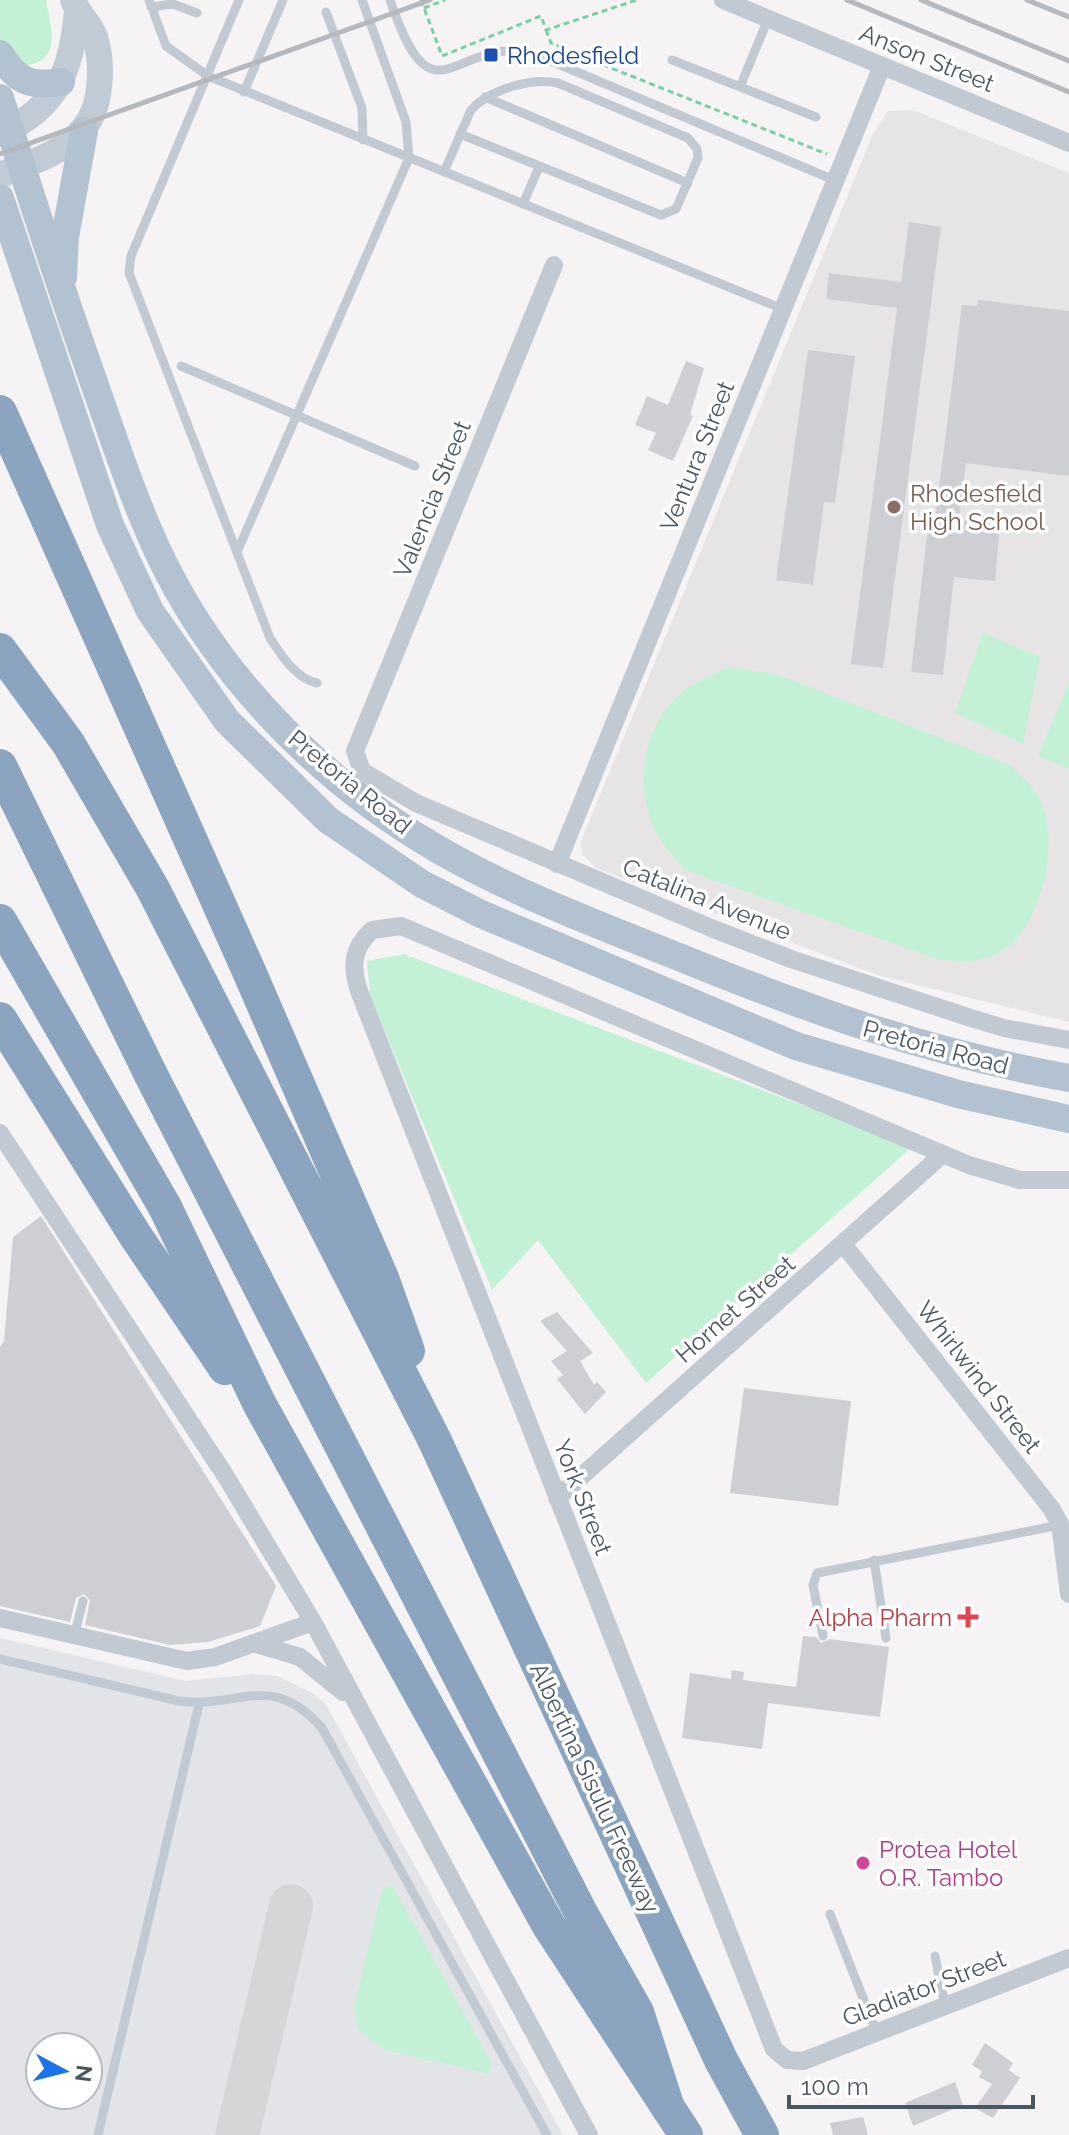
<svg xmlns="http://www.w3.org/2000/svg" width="1069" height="2135" font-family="Raleway,sans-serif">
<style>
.education{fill:#e6e4e5}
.airport{fill:#e2e4e7;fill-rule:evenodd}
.green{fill:#c3f1d5}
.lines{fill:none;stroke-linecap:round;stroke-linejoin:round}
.taxiway{stroke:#d5d6d8;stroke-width:44}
.building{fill:#cdcfd5}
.path{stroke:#7ad0a6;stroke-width:3;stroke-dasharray:6 4;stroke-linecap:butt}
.service{stroke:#c1cad2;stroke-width:9}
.minor{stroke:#c1cad2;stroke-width:18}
.secondary{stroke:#c1cbd6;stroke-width:26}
.primary{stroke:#b3c2d1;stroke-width:28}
.motorway{stroke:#8ba5c1;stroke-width:34}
.rail{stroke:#b5b8bd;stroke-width:5}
.transit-dot{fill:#1a4fb4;stroke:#fff;stroke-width:3}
.education-dot{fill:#8d6e63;stroke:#fff;stroke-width:3}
.health-dot{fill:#e0444e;stroke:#fff;stroke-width:3}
.hotel-dot{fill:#d1479c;stroke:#fff;stroke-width:3}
.labels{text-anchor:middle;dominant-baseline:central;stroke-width:7;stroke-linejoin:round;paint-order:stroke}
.transit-label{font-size:24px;fill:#164399;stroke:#fff;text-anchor:start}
.street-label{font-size:24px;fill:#4a5661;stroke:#fff}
.education-label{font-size:24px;fill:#785e54;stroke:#fff;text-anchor:start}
.health-label{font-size:24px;fill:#be3a42;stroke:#fff;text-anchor:end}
.hotel-label{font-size:24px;fill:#b23c85;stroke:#fff;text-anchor:start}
</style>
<rect width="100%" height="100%" fill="#f5f3f3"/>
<!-- education -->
<path class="education" d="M913 110 1069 173V1022L880 976 596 868 582 854 581 841 873 134 888 111Z"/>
<!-- airport -->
<path class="airport" d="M0 1638 186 1681 252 1674 277 1676 314 1694 325 1703 563 2135H0ZM40 2047H88V2095H40Z"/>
<!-- green -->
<path class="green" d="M0 0H46C52 33 63 65 17 66L0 42Z
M983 633 1040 657 1023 744 955 713Z
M730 667 776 674 1010 765C1018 774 1029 782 1036 792 1063 833 1044 924 1003 950 982 964 959 962 937 959L685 870C677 860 665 848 658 836 634 793 640 733 676 698 690 683 711 675 730 667Z
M1069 682V769L1038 756Z
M404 954 912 1147 646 1383 538 1240 492 1290 370 995 367 961Z
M392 1885 492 2064 488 2074 384 2049 358 2030 354 2008 382 1890Z"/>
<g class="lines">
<!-- taxiway -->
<path class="taxiway" d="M237 2135 291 1906"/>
</g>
<!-- building -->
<path class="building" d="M909 222 941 227 883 668 851 664 897 308 826 299 829 273 901 282Z
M978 300 1069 311V476L966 463 959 520 1000 524 995 581 954 577 943 675 911 672 928 528H934L962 305 977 306Z
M808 350 855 356 835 503 824 502 813 585 776 580Z
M686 361 704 368 690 415 693 416 673 461 648 450 656 433 635 425 647 396 668 405Z
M41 1216 276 1586 260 1626 208 1642 170 1645 85 1625 90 1600 84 1594 76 1598 70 1622 0 1606V1347L4 1341 13 1237Z
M557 1312 593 1353 580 1361 594 1385 597 1382 606 1392 585 1414 557 1379 563 1375 551 1361 567 1351 540 1321Z
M744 1388 851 1401 838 1506 730 1493Z
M803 1636 816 1637 821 1643 830 1639 889 1647 880 1717 768 1703 762 1749 682 1738 690 1673 731 1679 732 1670 744 1672 743 1680 796 1687Z
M985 2043 1013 2063 1009 2070 1020 2078 993 2118 975 2108 992 2084 979 2077 982 2071 972 2065Z
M955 2082 963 2105 913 2126 905 2103Z
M863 2117 868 2135H833L830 2123Z"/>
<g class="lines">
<!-- path -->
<path class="path" d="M421 0 442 56 541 16 546 30 637 0
M424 8 445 0
M546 30 551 43 571 52 827 154"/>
<!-- service -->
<path class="service" d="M149 0 166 46 208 76 783 309
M239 0 131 256 129 273 270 638C281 655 296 679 317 683
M390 0C433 126 450 42 527 51L834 180
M151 7 173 4 197 13
M326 12 362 108 363 140
M672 60 816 117
M740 87 768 19
M244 92 283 0
M485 97 688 183
M444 172 471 110C489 90 531 77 558 83L688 138 697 149 698 158 676 209 661 215 460 134
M523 204 539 167
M181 366 415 466
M237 552 409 158 406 122 362 0
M874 1560 886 1638
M74 1636 83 1601
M823 1636 813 1585 817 1573 1060 1525
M0 1659 179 1701C239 1709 271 1670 322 1728L547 2135
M830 1914 876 2031
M935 1956 945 2005
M98 2135 199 1704"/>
<!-- minor -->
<path class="minor" d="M723 0 1069 143
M554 265 355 751 362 771 416 803 711 928 791 959 971 1018 1004 1028 1069 1040
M557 864 882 66
M0 1133 225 1475 313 1622 589 2135
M1069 1180H1020L969 1165 401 926 372 930C352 948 351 967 359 991L774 2049 787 2060 803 2061 1069 1958
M844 1245 1051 1508 1060 1524 1069 1594
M557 1498 943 1154
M0 1618 187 1661 215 1657 313 1622
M256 1644 300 1657 343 1692"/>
<!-- secondary -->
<path class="secondary" d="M0 134C58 107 72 70 77 10
M0 175C46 157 95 143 99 87 101 70 100 53 95 37 90 23 78 14 73 0"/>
<!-- primary -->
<path class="primary" d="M0 54C16 81 30 87 61 82
M0 98C31 198 64 298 99 397 119 454 138 512 165 566 224 684 327 786 441 851 516 894 599 925 679 957 811 1011 927 1052 1069 1078
M0 198 110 525 150 611 227 721 328 820 422 884 481 914 796 1046 958 1094 1069 1119
M63 277 65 237 84 131"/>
<!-- motorway -->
<path class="motorway" d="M0 412 248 969 382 1278 408 1351
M0 650 68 743 153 889 434 1439 721 2060 762 2135
M0 766 152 1077 581 1913 637 2012 668 2108
M0 921 165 1207 259 1403 549 1926 686 2135
M0 1019 135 1235 225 1368"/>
<!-- rail -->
<path class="rail" d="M847 0 1069 92
M921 0 1069 61
M1027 0 1069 17
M0 154 430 0"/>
</g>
<!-- markers -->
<rect class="transit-dot" x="483" y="47" width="16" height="16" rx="4"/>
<circle class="education-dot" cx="894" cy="507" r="8"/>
<path class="health-dot" d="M964 1605h8v8h8v8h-8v8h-8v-8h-8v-8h8z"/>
<circle class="hotel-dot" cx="863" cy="1863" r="8"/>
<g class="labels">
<!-- transit labels -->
<g class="transit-label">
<text x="507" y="55">Rhodesfield</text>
</g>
<!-- street labels -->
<g class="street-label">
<text transform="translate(927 58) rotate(22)">Anson Street</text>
<text transform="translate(697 456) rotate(-68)">Ventura Street</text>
<text transform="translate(432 499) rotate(-68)">Valencia Street</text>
<text transform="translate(350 782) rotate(39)">Pretoria Road</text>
<text transform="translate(707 899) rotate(22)">Catalina Avenue</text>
<text transform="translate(936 1047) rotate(15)">Pretoria Road</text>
<text transform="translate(735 1309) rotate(-41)">Hornet Street</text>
<text transform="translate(979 1377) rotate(52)">Whirlwind Street</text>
<text transform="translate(583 1497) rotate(69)">York Street</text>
<text transform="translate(595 1788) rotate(65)">Albertina Sisulu Freeway</text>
<text transform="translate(924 1988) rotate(-21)">Gladiator Street</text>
</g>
<!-- education labels -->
<g class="education-label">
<text x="910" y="493">Rhodesfield<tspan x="910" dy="28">High School</tspan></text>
</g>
<!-- health labels -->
<g class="health-label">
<text x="952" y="1617">Alpha Pharm</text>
</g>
<!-- hotel labels -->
<g class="hotel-label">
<text x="879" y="1849">Protea Hotel<tspan x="879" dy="28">O.R. Tambo</tspan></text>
</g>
</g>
<!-- north arrow -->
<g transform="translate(64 2071) rotate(97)"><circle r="38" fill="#ffffff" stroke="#b7bbc0" stroke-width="2"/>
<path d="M0-6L14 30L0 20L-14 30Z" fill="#1a73e8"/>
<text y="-12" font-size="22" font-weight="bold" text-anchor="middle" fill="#4a5661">N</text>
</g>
<!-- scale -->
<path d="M789 2095v12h244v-12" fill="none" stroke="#4a5661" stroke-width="4"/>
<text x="801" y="2095" font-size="24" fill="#4a5661" stroke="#ffffff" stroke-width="6" paint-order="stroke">100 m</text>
</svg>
